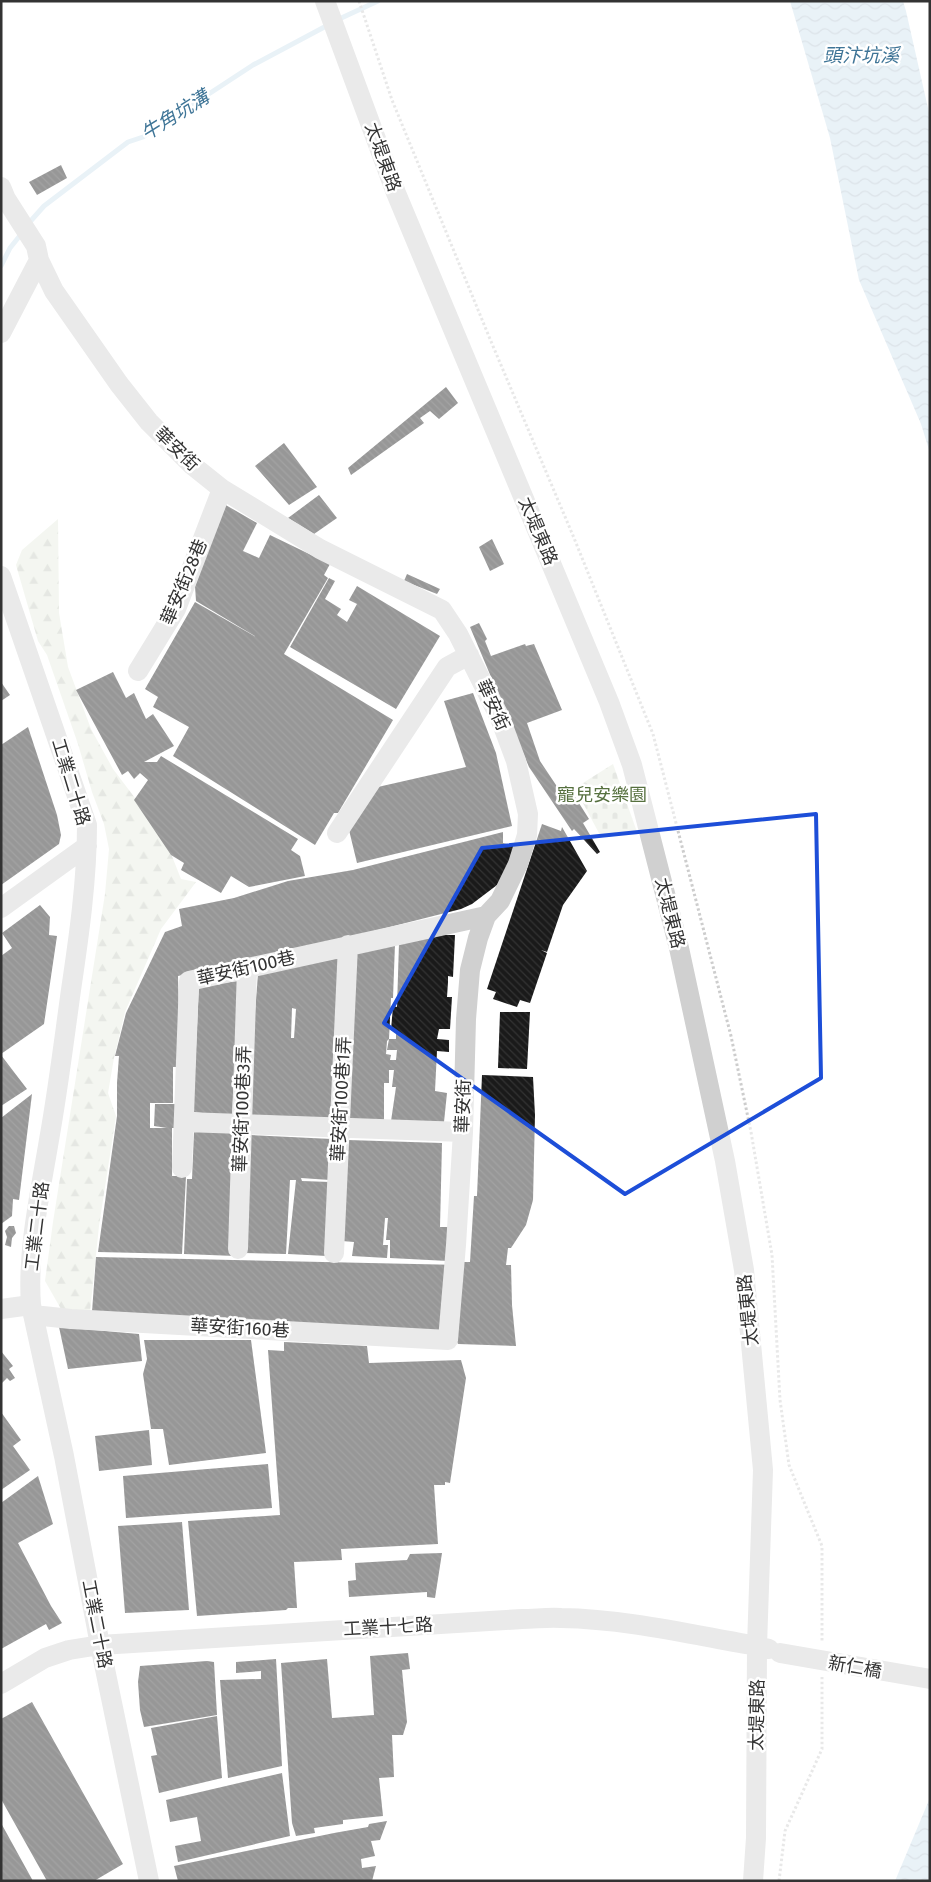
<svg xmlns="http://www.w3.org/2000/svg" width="931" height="1882" font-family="'Fira Sans','Noto Sans TC',sans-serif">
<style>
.forest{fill:url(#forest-firs)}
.cemetery{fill:url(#cemetery-stones)}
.water{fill:url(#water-waves)}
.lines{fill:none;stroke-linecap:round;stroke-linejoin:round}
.stream{stroke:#cfe2ee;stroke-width:5}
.building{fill:url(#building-back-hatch);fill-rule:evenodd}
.path{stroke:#cdcdcd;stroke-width:3;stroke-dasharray:2.5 2.5;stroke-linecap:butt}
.minor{stroke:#d0d0d0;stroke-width:20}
.minor-bridge{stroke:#d0d0d0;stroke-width:20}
.marked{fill:none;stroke:#1d4ed8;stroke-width:4;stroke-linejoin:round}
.labels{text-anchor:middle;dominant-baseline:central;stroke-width:5;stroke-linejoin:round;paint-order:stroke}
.street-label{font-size:18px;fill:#333;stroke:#fff}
.park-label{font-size:18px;fill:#56703f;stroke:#fff}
.water-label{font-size:19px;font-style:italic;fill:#3f7597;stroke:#fff}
</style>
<defs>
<pattern id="forest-firs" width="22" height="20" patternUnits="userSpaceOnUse" patternTransform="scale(1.25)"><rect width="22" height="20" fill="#e6ecdf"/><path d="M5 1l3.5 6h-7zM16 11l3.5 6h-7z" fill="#c6cbc0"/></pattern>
<pattern id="cemetery-stones" width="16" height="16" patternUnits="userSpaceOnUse" patternTransform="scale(1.25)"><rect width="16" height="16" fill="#e6ecdf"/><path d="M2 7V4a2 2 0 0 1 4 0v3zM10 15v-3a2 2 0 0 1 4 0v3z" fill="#c6cbc0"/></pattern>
<pattern id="water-waves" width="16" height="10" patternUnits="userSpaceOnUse" patternTransform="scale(1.25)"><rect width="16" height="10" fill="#cfe2ee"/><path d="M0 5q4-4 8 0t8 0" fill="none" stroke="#b2c2cd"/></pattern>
<pattern id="building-back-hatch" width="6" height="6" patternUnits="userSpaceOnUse" patternTransform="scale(1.25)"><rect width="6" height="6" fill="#1a1a1a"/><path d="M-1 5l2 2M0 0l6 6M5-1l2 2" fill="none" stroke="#333"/></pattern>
</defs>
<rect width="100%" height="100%" fill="#fff"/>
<!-- forest -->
<path class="forest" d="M58 519 59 613 68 667 91 729 113 769 135 798 148 821 164 836 181 879 196 882 161 929 125 1012 114 1058 108 1093 116 1116 99 1226 90 1312 61 1309 45 1281 53 1222 105 894 109 849 104 824 92 792 78 744 47 655 38 641 16 565 22 550Z"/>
<!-- cemetery -->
<path class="cemetery" d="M613 764 637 832 601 837 575 788Z"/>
<!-- water -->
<path class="water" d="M790 1H903L906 11 930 117V453L921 424 859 280 830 138Z
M930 1798V1881H895L929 1800Z"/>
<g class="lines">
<!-- stream -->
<path class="stream" d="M337 20 378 1
M28 224 44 206 128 142 143 137 253 65 330 24
M1 266 10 248 22 233"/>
</g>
<!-- building -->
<path class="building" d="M61 165 67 178 37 195 29 182Z
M446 387 458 403 439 419 430 411 420 418 424 423 351 475 348 468Z
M284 443 317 487 289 505 255 466Z
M319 495 337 518 314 534 288 518Z
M224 504 257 523 243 551 259 558 270 535 330 564 324 575 328 578 284 654 393 720 338 813H334L315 845 173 756 189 727 153 707 158 697 145 689 195 602 263 641 196 601 195 586Z
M492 539 504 564 490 571 479 547Z
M407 574 440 589 437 594 404 581Z
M329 578 335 581 325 599 341 609 337 615 347 622 357 604 349 600 357 586 440 636 396 709 290 647Z
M479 623 487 639 485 641 491 656 525 644 526 646 534 644 562 710 527 723 540 761 564 797 572 792 589 819 583 823 600 852 597 854 574 829 572 831 529 767 470 627Z
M113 672 126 698 134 693 146 719 153 714 174 746 144 762H157L161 756 298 839 291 850 300 856 305 876 249 887 231 876 221 893 181 870 184 863 171 855 134 800 148 780 140 773 134 779 128 771 122 775 76 690Z
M1 682 10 695 1 701Z
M473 693 496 753 512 826 357 863 349 830 369 789 466 767 444 701Z
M28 727 57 815 61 835 59 844 1 885V745Z
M542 824 561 831 562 827 587 871 563 905 547 952 541 950 547 953 530 1003 520 1000 517 1007 493 999 496 992 487 989Z
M503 832V843L515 846 501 882 472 904 461 909 366 933 178 976 180 1067H173V1103H150V1128H167L154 1126 155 1104H180L179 1128H172V1176H186L182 1254 98 1252 117 1116V1083L119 1056H115L126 1013 165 932 182 926 179 909 234 898 288 881 353 870Z
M40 905 50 917 49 935 57 936 44 1024 1 1054V956L12 948 2 933Z
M442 935H455L453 977 448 976V982L447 997H452L450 1029H439L437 1039 449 1040V1052L437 1051 435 1091 447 1093 444 1122 391 1121 396 1087H392L394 1070H389V1083H384V1121H349L356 951 395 944 393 998H391L389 1039H396V1030H391L393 1006 397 1007 399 943ZM389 1039 387 1050H397L396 1060H390L391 1055 386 1054 387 1041Z
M339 958 332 1118 247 1115 258 974ZM292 1008 296 1009 294 1038H291Z
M239 981 232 1116 193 1112 199 986Z
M500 1012H530L527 1069 498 1068Z
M1 1055 27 1089 1 1106Z
M482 1075 533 1077 535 1115 533 1200 526 1225 511 1248H508L506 1265H511L512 1305 516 1346 458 1344 454 1335 92 1312 96 1257 461 1265 462 1262H470L474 1196H477Z
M32 1094 19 1200 13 1199 12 1216 1 1224V1118Z
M194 1132H235V1256L184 1254 187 1179H192Z
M249 1135 332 1139 330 1180 301 1178 302 1181 330 1182 327 1256 288 1254 296 1180H290L286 1254 243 1253Z
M348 1140 442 1143 440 1227H449L448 1261 390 1258V1240H386L388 1218H385L383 1245H388L387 1258 352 1256 354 1242 342 1241Z
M9 1226H14L16 1233 12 1238 11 1247 5 1245 7 1237 5 1231Z
M59 1327 139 1334 142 1361 68 1369Z
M144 1340H251L266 1453 169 1465 163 1429H151L143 1374 147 1359Z
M284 1342 367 1346 369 1363 461 1360 466 1378 450 1483 445 1482V1485H434L438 1544 341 1549 342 1560 294 1562 297 1608H288L286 1610 197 1616 188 1521 280 1515 268 1350 284 1351Z
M1 1351 13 1366 9 1369 15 1378 10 1381 7 1378 1 1384Z
M1 1412 21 1440 13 1446 30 1470 1 1490Z
M149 1430 152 1465 99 1471 95 1436Z
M268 1464 272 1508 126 1518 123 1476Z
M38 1476 53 1524 18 1543 51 1606 62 1623 49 1630 46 1624 1 1649V1503Z
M182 1522 189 1610 125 1613 118 1526Z
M442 1553 435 1598 427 1597V1592L349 1597 348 1581 356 1580 355 1563 407 1560 410 1554Z
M408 1653 410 1669 402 1670 407 1722 403 1735H392L394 1777 379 1778 383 1816 343 1820V1824L314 1828 315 1833 296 1836 292 1823 281 1663 327 1659 332 1718 374 1715 370 1656Z
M276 1659 282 1766 228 1778 220 1680 261 1679V1671L236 1673V1662Z
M207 1661 214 1662 217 1715 144 1727 140 1710 138 1682 140 1666Z
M32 1702 123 1864 94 1881H47L1 1799V1719Z
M217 1716 222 1778 159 1793 151 1756 157 1755 151 1728Z
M282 1773 290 1836 178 1862 175 1846 201 1841 197 1817 170 1822 166 1800Z
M387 1821 380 1840 371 1841 375 1856 361 1859 362 1868 376 1866 372 1881H178L174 1866 334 1833 368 1827 369 1824Z
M1 1823 33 1881H1Z"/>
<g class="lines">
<!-- path -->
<path class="path" d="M359 1 392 100 490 339 574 538 653 734 731 1036 751 1132 772 1255 780 1400 789 1465 822 1546V1643
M779 1881 785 1831 822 1749V1677"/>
<!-- minor -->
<path class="minor" d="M325 1 396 193 609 702 632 765 679 948 725 1161 744 1270 763 1470 757 1646 756 1838 753 1881
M1 187 6 199 36 246 39 260 54 291 119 384 149 422 192 465 222 489 320 549 442 610 458 634 500 718 516 761 528 814 527 835 518 864 500 901 486 916 478 938 470 970 466 1019 463 1132 456 1245 448 1340 71 1319 33 1315
M1 333 39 260
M1 576 87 825C87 880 79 936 71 990 64 1040 58 1090 49 1140 40 1194 27 1251 31 1305L64 1456 100 1645 149 1881
M138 671 176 609 222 489
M337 833 447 667 469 655
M1 908 87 846
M185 1122 463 1132
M182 1168 189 981 486 916
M238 1249 247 968
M334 1253 348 945
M1 1309 31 1305
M1 1684 45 1658 69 1650 100 1645 522 1619C535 1619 548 1617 561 1618 627 1619 693 1635 757 1646L769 1649"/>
<!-- minor-bridge -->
<path class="minor-bridge" d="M780 1653 930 1679"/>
</g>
<!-- marked area -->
<path d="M0 0H931V1882H0ZM816 814 821 1078 625 1194 384 1023 482 848Z" fill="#fff" fill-opacity=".55" fill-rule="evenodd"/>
<path class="marked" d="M816 814 821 1078 625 1194 384 1023 482 848Z"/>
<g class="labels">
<!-- street labels -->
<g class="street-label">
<text transform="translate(383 157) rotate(70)">太堤東路</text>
<text transform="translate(177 449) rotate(44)">華安街</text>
<text transform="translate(538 531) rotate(67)">太堤東路</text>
<text transform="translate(184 582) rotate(-67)">華安街28巷</text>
<text transform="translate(493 705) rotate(65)">華安街</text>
<text transform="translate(71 782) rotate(73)">工業二十路</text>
<text transform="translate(670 913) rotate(76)">太堤東路</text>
<text transform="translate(246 968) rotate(-13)">華安街100巷</text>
<text transform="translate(341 1099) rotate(-87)">華安街100巷1弄</text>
<text transform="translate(463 1106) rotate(-88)">華安街</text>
<text transform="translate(242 1109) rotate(-88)">華安街100巷3弄</text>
<text transform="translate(37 1226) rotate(-83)">工業二十路</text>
<text transform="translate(748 1310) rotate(-96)">太堤東路</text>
<text transform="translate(240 1328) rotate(3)">華安街160巷</text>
<text transform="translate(97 1624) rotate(79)">工業二十路</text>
<text transform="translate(388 1627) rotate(-3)">工業十七路</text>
<text transform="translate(855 1667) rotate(10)">新仁橋</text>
<text transform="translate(757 1715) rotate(-89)">太堤東路</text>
</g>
<!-- park labels -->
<g class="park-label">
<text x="602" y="795">寵兒安樂園</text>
</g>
<!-- water labels -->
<g class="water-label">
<text x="861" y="55">頭汴坑溪</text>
<text transform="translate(175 115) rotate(-32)">牛角坑溝</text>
</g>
</g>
<!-- border -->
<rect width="931" height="1882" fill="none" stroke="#333333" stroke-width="5"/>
</svg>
